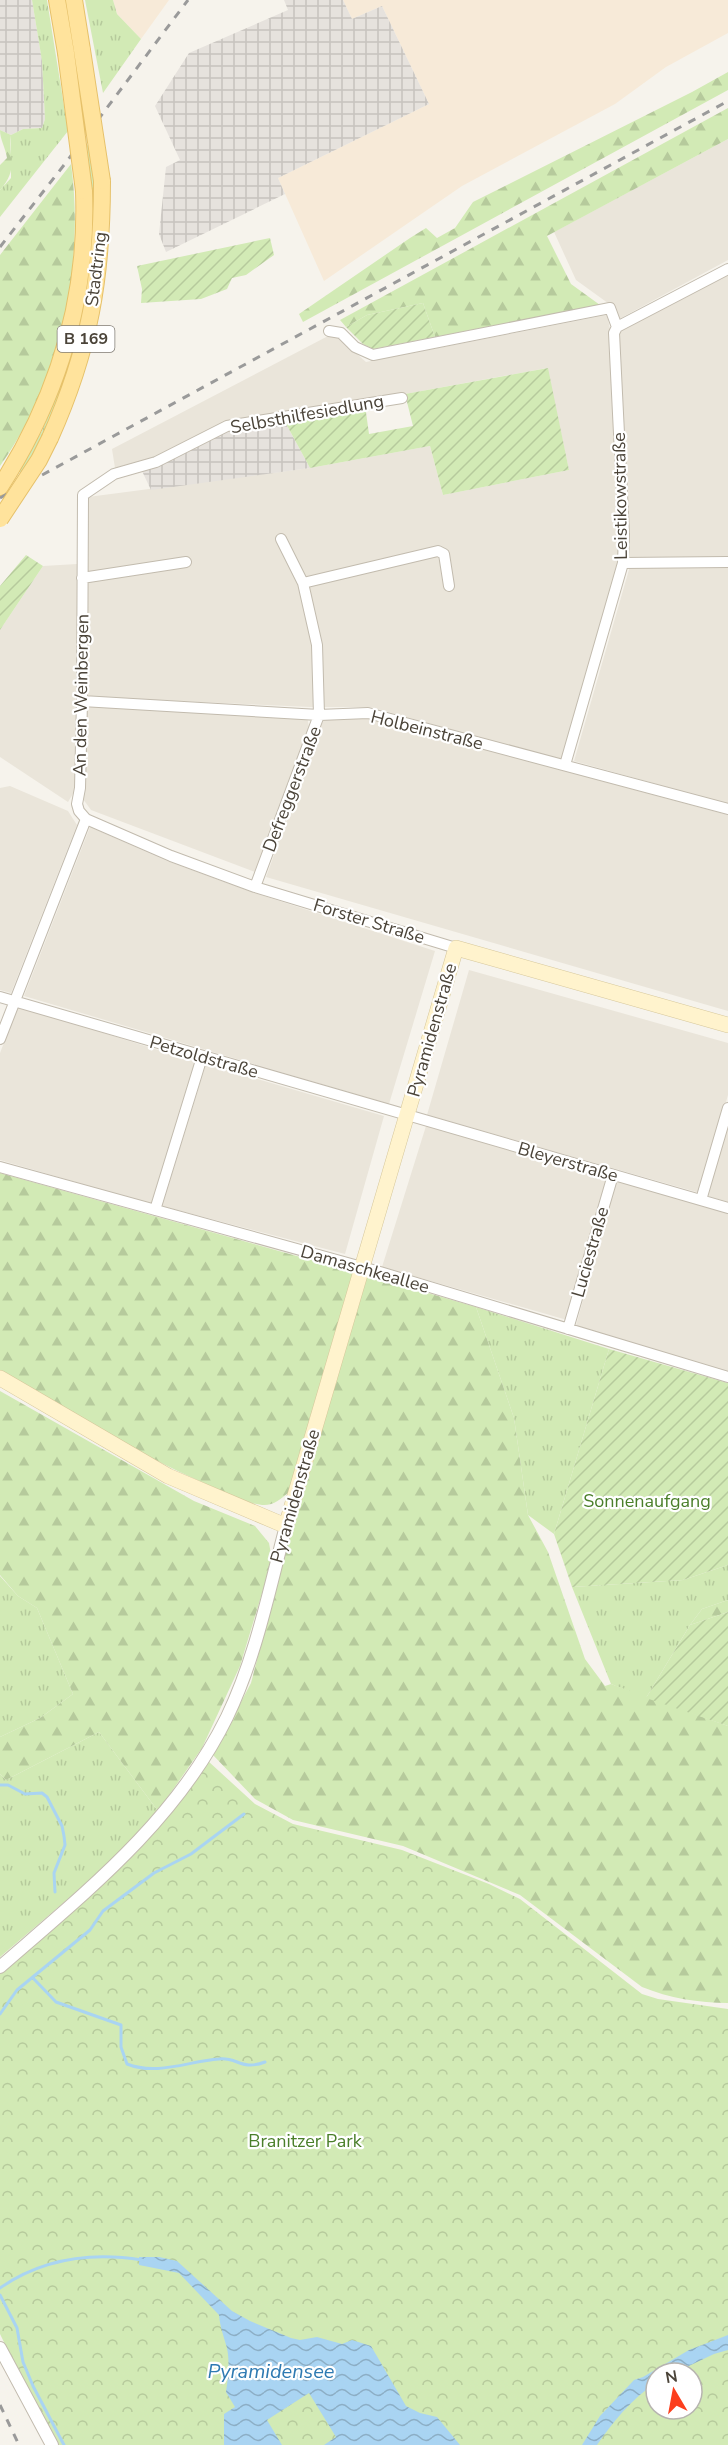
<svg xmlns="http://www.w3.org/2000/svg" width="728" height="2445" font-family="'Nunito Sans',sans-serif">
<style>
.residential{fill:#eae5da}
.commercial{fill:#f7ead8}
.industrial{fill:url(#industrial-grid)}
.grass{fill:url(#grass-tufts)}
.forest{fill:url(#forest-firs)}
.park{fill:url(#park-crowns);fill-rule:evenodd}
.garden{fill:url(#garden-furrows)}
.water{fill:url(#water-waves)}
.lines{fill:none;stroke-linecap:round;stroke-linejoin:round}
.stream{stroke:#a9d4f2;stroke-width:3}
.minor-casing{stroke:#c2bbae;stroke-width:12}
.tertiary-casing{stroke:#c2bbae;stroke-width:14}
.secondary-casing{stroke:#d6c79b;stroke-width:16}
.primary-casing{stroke:#e6c16a;stroke-width:18}
.minor{stroke:#fff;stroke-width:10}
.tertiary{stroke:#fff;stroke-width:12}
.secondary{stroke:#fff3cd;stroke-width:15}
.primary{stroke:#ffe39c;stroke-width:16}
.rail{stroke:#9a9a9a;stroke-width:3;stroke-dasharray:8 8;stroke-linecap:butt}
.primary-bridge-casing{stroke:#e6c16a;stroke-width:18;stroke-linecap:butt}
.primary-bridge{stroke:#ffe39c;stroke-width:16}
.labels{text-anchor:middle;dominant-baseline:central;stroke-width:4.5;stroke-linejoin:round;paint-order:stroke}
.shield{fill:#fff;stroke:#817c74;stroke-width:1.5}
.shield-label{font-size:16px;font-weight:bold;fill:#4b4439}
.street-label{font-size:18px;fill:#4b4439;stroke:#fff}
.park-label{font-size:18px;fill:#4a7f2a;stroke:#fff}
.water-label{font-size:20px;font-style:italic;fill:#2e7ab2;stroke:#fff}
</style>
<defs>
<pattern id="industrial-grid" width="8" height="8" patternUnits="userSpaceOnUse" patternTransform="scale(1.5)"><rect width="8" height="8" fill="#e6e2dd"/><path d="M0 4h8M4 0v8" fill="none" stroke="#c7c3be"/></pattern>
<pattern id="grass-tufts" width="24" height="20" patternUnits="userSpaceOnUse" patternTransform="scale(1.5)"><rect width="24" height="20" fill="#d2eab5"/><path d="M3 7l-1-3M5 7V3M7 7l1-3M15 17l-1-3M17 17v-4M19 17l1-3" fill="none" stroke="#b6ca9c"/></pattern>
<pattern id="forest-firs" width="22" height="20" patternUnits="userSpaceOnUse" patternTransform="scale(1.5)"><rect width="22" height="20" fill="#d2eab5"/><path d="M5 1l3.5 6h-7zM16 11l3.5 6h-7z" fill="#b6ca9c"/></pattern>
<pattern id="park-crowns" width="20" height="18" patternUnits="userSpaceOnUse" patternTransform="scale(1.5)"><rect width="20" height="18" fill="#d2eab5"/><path d="M2 6a3 3 0 1 1 6 0M12 15a3 3 0 1 1 6 0" fill="none" stroke="#b6ca9c"/></pattern>
<pattern id="garden-furrows" width="10" height="10" patternUnits="userSpaceOnUse" patternTransform="scale(1.5)"><rect width="10" height="10" fill="#d2eab5"/><path d="M-1 1l2-2M0 10L10 0M9 11l2-2" fill="none" stroke="#b6ca9c"/></pattern>
<pattern id="water-waves" width="16" height="10" patternUnits="userSpaceOnUse" patternTransform="scale(1.5)"><rect width="16" height="10" fill="#a9d4f2"/><path d="M0 5q4-4 8 0t8 0" fill="none" stroke="#8caec5"/></pattern>
</defs>
<rect width="100%" height="100%" fill="#f6f3ec"/>
<!-- residential -->
<path class="residential" d="M728 139V260L619 319 612 306 576 280 554 232Z
M728 274V557L629 559 619 331Z
M607 315 610 329 619 560 563 760 370 707H310L86 697 88 497 310 468 430 446 443 495 569 470 547 368 405 394 115 468 112 449 330 335 339 338 366 362Z
M77 564V787L68 802 0 757V630L43 566Z
M728 565V804L574 761 630 566Z
M85 706 307 717 309 727 255 872 91 810 83 799Z
M324 718H368L728 815V1011L266 877Z
M10 786 68 811 77 825 11 993 0 990V788Z
M90 827 167 861 252 892 435 951 389 1104 24 996Z
M469 970 728 1043V1095L700 1193 427 1115Z
M18 1006 196 1062 151 1204 0 1160V1053Z
M206 1064 384 1116 345 1254 162 1206Z
M728 1124V1202L707 1196Z
M426 1126 607 1179 567 1320 382 1267Z
M616 1181 728 1212V1372L575 1329Z"/>
<!-- commercial -->
<path class="commercial" d="M113 0H169L141 39 117 14Z
M343 0H728V33L666 67 615 104 462 186 324 281 278 178 429 104 382 6 352 19Z"/>
<!-- industrial -->
<path class="industrial" d="M0 0H32L42 61 45 119 42 128 23 129 11 135 0 130Z
M284 0H343L352 19 382 6 429 104 278 178 285 194 166 252 159 234 166 167 180 160 155 106 189 53 288 10Z
M284 420 310 468 151 490 142 471 228 428Z"/>
<!-- grass -->
<path class="grass" d="M32 0H47L68 131 0 217V190L11 178V135L23 129 42 128 45 119 42 61Z
M85 0H113L117 14 141 39 103 93Z
M91 141 96 224 82 327 49 425 25 470 17 473 42 431 63 379 91 193 87 146Z
M476 1307 609 1349 554 1534 528 1515 514 1418Z
M728 1565V1600L702 1609 690 1625 646 1698 611 1684 572 1587 683 1580Z
M0 1576 18 1596 37 1608 73 1694 40 1718 0 1737Z
M99 1732 158 1811 103 1869 0 1957V1774L6 1780Z"/>
<!-- forest -->
<path class="forest" d="M728 72V90L303 322 299 314 410 238 426 228 437 238 455 228 473 202 692 92Z
M728 108V139L547 236 571 284 600 305 435 337 423 303 367 315 346 327 340 320Z
M0 130 11 135C8 160 19 168 0 190V165L7 158C5 146 0 140 0 130Z
M71 164C85 266 61 381 0 466V255Z
M0 1173 354 1272 289 1492C281 1499 273 1506 262 1505 243 1503 223 1491 206 1484 134 1452 67 1413 0 1371Z
M366 1275 476 1307 514 1418 528 1515 548 1552 585 1659 605 1686 611 1684 728 1726V2003C699 2003 669 1998 642 1987L520 1895 403 1846 293 1820 255 1799 213 1755 251 1683 282 1564Z
M0 1391 194 1501 255 1526 269 1543 272 1560 240 1666 202 1748 158 1811 99 1732 6 1780 0 1774V1737L40 1718 73 1694 37 1608 18 1596 0 1575Z
M728 1600V1612L690 1625 702 1609Z"/>
<!-- park -->
<path class="park" d="M208 1761 255 1804 293 1824 402 1850 489 1884 520 1899 642 1994 658 1999 728 2009V2445H58L41 2418 0 2334V1974L136 1853 184 1796ZM656 2373H692V2409H656Z"/>
<!-- garden -->
<path class="garden" d="M270 238 274 255 246 275 232 278 227 289 201 299 141 303 142 289 137 266Z
M423 303 435 337 373 349 363 344 346 327 367 315Z
M548 368 569 470 443 495 430 446 310 468 284 420 365 405 369 434 413 426 405 394Z
M26 555 43 566 0 630V586Z
M609 1349 728 1383V1565L683 1580 572 1587 554 1534Z
M728 1612V1726L646 1698 690 1625Z"/>
<!-- water -->
<path class="water" d="M139 2257H159L177 2261 232 2311 250 2321 291 2338 300 2340 317 2337 342 2344 352 2340 371 2346 406 2406 420 2413 437 2417 460 2445H324L336 2437 309 2393 267 2420 282 2445H224V2414L235 2407 226 2392C228 2378 230 2363 227 2348 224 2337 220 2327 219 2315L179 2273 139 2265Z
M728 2335V2350L714 2354 674 2373H656V2383C632 2398 613 2422 597 2445H582L600 2416 634 2380 643 2377 689 2350Z"/>
<g class="lines">
<!-- stream -->
<path class="stream" d="M0 1785H8L25 1794 42 1793 47 1797 62 1826 64 1836 65 1845 54 1873 55 1892
M33 1978 56 2002 121 2025V2047L127 2064C157 2076 189 2061 219 2059 238 2057 241 2071 265 2062
M0 2014 17 1990 90 1930 103 1911 154 1873 191 1854 244 1814
M0 2288C42 2259 92 2252 142 2260
M0 2295 17 2328 23 2362 33 2386 64 2445"/>
<defs>
<path id="minor" d="M617 327 728 269
M329 331 341 333 355 347 373 355 610 308 617 327
M402 398 227 426 156 462 114 474 83 495 82 701 80 788 77 804 79 811 86 819 171 856 255 887 456 948
M623 563 728 562
M82 578 186 562
M303 583 438 551 444 554 449 586
M82 701 319 715 368 713 728 809
M565 765 623 563 624 534 614 333 617 327
M255 887 319 715 317 645 303 583 281 539
M0 997 728 1208
M0 1039 86 819
M0 1167 380 1272 728 1377
M701 1200 728 1108
M155 1210 202 1057
M568 1329 613 1175"/>
<path id="tertiary" d="M0 1967C86 1892 176 1821 227 1717 256 1657 269 1590 286 1526
M0 2348 52 2445"/>
<path id="secondary" d="M0 1378 168 1476 286 1526 456 948 728 1025"/>
<path id="primary" d="M57 0 66 53
M74 0 82 50
M50 438C90 349 102 277 102 181
M0 487C58 397 88 298 84 191"/>
</defs>
<!-- minor casing -->
<use href="#minor" class="minor-casing"/>
<!-- tertiary casing -->
<use href="#tertiary" class="tertiary-casing"/>
<!-- secondary casing -->
<use href="#secondary" class="secondary-casing"/>
<!-- primary casing -->
<use href="#primary" class="primary-casing"/>
<!-- minor -->
<use href="#minor" class="minor"/>
<!-- tertiary -->
<use href="#tertiary" class="tertiary"/>
<!-- secondary -->
<use href="#secondary" class="secondary"/>
<!-- primary -->
<use href="#primary" class="primary"/>
<!-- rail -->
<path class="rail" d="M0 247 64 165 188 0
M0 498 728 101
M0 2405 19 2445"/>
<defs>
<path id="primary-bridge" d="M82 50 102 181
M66 53 84 191
M0 519 39 460 50 438"/>
</defs>
<!-- primary-bridge casing -->
<use href="#primary-bridge" class="primary-bridge-casing"/>
<!-- primary-bridge -->
<use href="#primary-bridge" class="primary-bridge"/>
</g>
<g class="labels">
<!-- shield labels -->
<rect class="shield" x="57.5" y="326" width="57" height="26" rx="4.5"/>
<g class="shield-label">
<text x="86" y="339">B 169</text>
</g>
<!-- street labels -->
<g class="street-label">
<text transform="translate(96 269) rotate(-83)">Stadtring</text>
<text transform="translate(307 414) rotate(-10)">Selbsthilfesiedlung</text>
<text transform="translate(620 496) rotate(-91)">Leistikowstraße</text>
<text transform="translate(81 695) rotate(-89)">An den Weinbergen</text>
<text transform="translate(427 730) rotate(14)">Holbeinstraße</text>
<text transform="translate(292 789) rotate(-69)">Defreggerstraße</text>
<text transform="translate(369 921) rotate(17)">Forster Straße</text>
<text transform="translate(432 1030) rotate(-74)">Pyramidenstraße</text>
<text transform="translate(204 1057) rotate(16)">Petzoldstraße</text>
<text transform="translate(568 1162) rotate(16)">Bleyerstraße</text>
<text transform="translate(590 1252) rotate(-74)">Luciestraße</text>
<text transform="translate(365 1269) rotate(16)">Damaschkeallee</text>
<text transform="translate(295 1496) rotate(-74)">Pyramidenstraße</text>
</g>
<!-- park labels -->
<g class="park-label">
<text x="647" y="1501">Sonnenaufgang</text>
<text x="305" y="2141">Branitzer Park</text>
</g>
<!-- water labels -->
<g class="water-label">
<text x="271" y="2371">Pyramidensee</text>
</g>
</g>
<!-- north arrow -->
<g transform="translate(674 2391) rotate(350)"><circle r="28" fill="#ffffff" stroke="#b7b4b0" stroke-width="1.5"/>
<path d="M0-4.5L10 22L0 15L-10 22Z" fill="#fc3f1d"/>
<text y="-9" font-size="16" font-weight="bold" text-anchor="middle" fill="#4b4439">N</text>
</g>
</svg>
